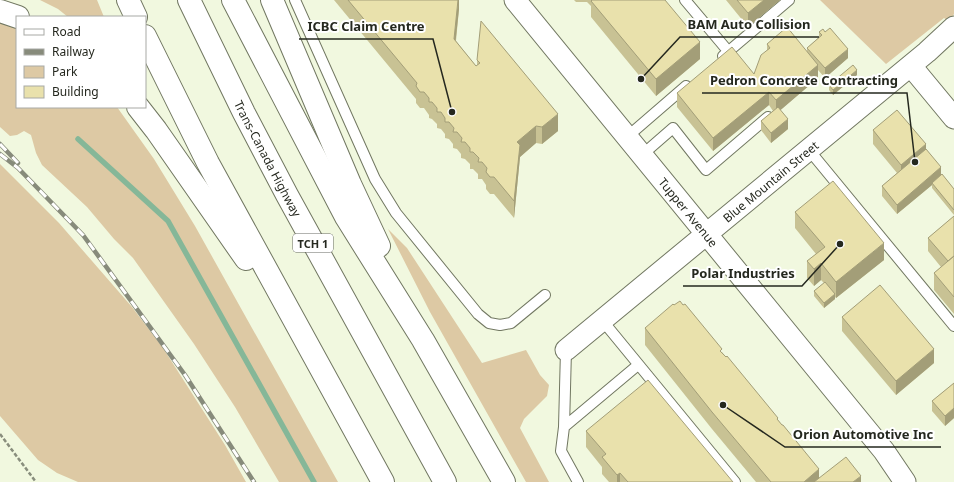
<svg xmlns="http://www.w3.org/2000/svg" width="954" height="482" font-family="'Noto Sans',sans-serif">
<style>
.green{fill:#ddc9a4}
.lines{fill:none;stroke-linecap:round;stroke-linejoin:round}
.stream{stroke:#85b798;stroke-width:5.5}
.service-casing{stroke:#717761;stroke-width:12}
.minor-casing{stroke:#717761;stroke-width:23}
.motorway-casing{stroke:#717761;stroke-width:24}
.path{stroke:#898e7d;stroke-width:2.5;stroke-dasharray:4 2;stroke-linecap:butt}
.service{stroke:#fff;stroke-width:10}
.minor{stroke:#fff;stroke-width:21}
.motorway{stroke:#fff;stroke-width:22}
.rail-casing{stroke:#878b7b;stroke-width:4.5}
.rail{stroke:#fff;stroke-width:3;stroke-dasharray:9;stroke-linecap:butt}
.wall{fill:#c8c294}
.shaded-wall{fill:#a39e78}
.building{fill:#e9e1ac;stroke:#a39e78}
.labels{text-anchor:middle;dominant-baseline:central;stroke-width:4;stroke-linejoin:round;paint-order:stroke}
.shield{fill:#fff;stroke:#666862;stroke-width:1}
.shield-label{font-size:11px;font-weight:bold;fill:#25281f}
.street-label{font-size:12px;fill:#25281f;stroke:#fff}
.leader{fill:none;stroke:#25281f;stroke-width:1.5}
.callout-dot{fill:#25281f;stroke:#fff;stroke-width:1.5}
.callout-label{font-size:13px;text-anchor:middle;font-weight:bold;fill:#25281f;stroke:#fff;stroke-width:4;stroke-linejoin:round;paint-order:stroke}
</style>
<rect width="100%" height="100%" fill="#f1f8df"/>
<!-- green -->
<path class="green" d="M40 0H97L104 17H68L58 9Z
M820 0H954V14L949 21 944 18 886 64Z
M0 21 17 28V107H117L154 159 195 226 338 482H279L235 407 194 344 133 258 114 239 87 207 42 165 36 153 31 135 24 131 17 135 10 136 0 127Z
M0 164 59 223 132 307 163 348 225 445 246 482H78L57 473 38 460 0 416Z
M388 229 407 248 482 363 526 350 540 375 549 385 547 396 524 419 520 428 549 482H526L430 312Z"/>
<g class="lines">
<!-- stream -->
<path class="stream" d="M78 139 168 221 314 482"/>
<defs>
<path id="service" d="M295 0 375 179 396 213 478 314 489 323 500 325 511 323 545 295
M685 0 728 51
M723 56 789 0
M627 137 686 86
M809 150 954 326
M642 155 673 128 706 170 768 117
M602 320 735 482
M566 350 564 427 561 451 578 482
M564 427 638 365"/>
<g id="minor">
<path id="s1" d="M515 0 884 451 905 482"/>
<path d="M911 66 954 118"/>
<path id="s2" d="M566 350 927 52 954 27"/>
</g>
<g id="motorway">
<path d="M128 0 136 17"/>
<path id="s3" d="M189 0 244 113 287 195 445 482"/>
<path d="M233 0 346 217 423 340 504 482"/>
<path d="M272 0 350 184 379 246"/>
<path d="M0 11 18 17"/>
<path d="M145 36 208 163 383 482"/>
<path d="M138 107 156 130 246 259"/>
</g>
</defs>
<!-- service casing -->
<use href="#service" class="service-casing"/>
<!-- minor casing -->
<use href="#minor" class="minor-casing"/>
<!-- motorway casing -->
<use href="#motorway" class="motorway-casing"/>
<!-- path -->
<path class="path" d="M0 434 36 482"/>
<!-- service -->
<use href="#service" class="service"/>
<!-- minor -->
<use href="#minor" class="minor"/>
<!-- motorway -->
<use href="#motorway" class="motorway"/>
<defs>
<path id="rail" d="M0 144 18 163
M0 154 18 168 83 235 185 375 254 482"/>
</defs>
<!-- rail casing -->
<use href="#rail" class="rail-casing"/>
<!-- rail -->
<use href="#rail" class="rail"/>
</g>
<!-- wall -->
<path class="wall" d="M334 0H459V9L456 41 476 66 477 65V60L558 131 542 144 536 143 520 157 514 218 494 194H490L486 189V185L482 179H478V174L473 169H470V164L465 159 461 158V154L457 149 453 148V144L449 139 445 138V134L441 129 437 128V124L432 119 429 118V115L424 108H420L416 103V99Z
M574 0H665L700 59 656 96 591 17V6L587 2H576Z
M726 0H780L748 27Z
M819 32 848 58 825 78 818 70V78L780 110 788 129 771 143 761 130V121L773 111 769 105 713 151 677 107V93L754 74 767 50V44L807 51V48L819 37Z
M857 75 833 95 829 90V85Z
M873 130 926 150 941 175 954 189V215L932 188V185L897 214 882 196V186L897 173 873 144Z
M795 212 884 260 836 298 835 297V299L824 308 814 296V291L824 283 821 280 814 286 807 278V261L816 254 795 228Z
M954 216V314L934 290V273L941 267 928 251V238Z
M842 317 934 363 896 395 842 331Z
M645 328 722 352 778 420 819 478 861 482H756L712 429 645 345Z
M954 383V418L945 426 932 411V401Z
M586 431 733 482H609L602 474V467L586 447Z"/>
<!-- shaded-wall -->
<path class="shaded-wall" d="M458 0H459V9L454 55V39Z
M764 0H780L748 27V13Z
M700 42V59L656 96V79Z
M848 49V58L825 78V68Z
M818 65V78L776 114V100Z
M857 70V75L833 95V90Z
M769 92V105L713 151V138Z
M558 114V131L542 144V127Z
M788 119V129L771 143V133Z
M536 126V143L520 157 514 218V201L517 142Z
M926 144V158L901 178V165Z
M941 167V177L932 183V185L897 214V205Z
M884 243V260L836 298V282Z
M821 263V280L814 286V269Z
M835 294V299L824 308V303Z
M934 349V363L896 395V381Z
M954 408V418L945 426V416Z
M819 469V482H804Z
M620 473V482H617V475Z
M861 476V482H853Z"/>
<!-- building -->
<path class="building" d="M348 0H458L454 39 476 66 480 63 477 60 481 21 558 114 542 127 536 126 517 142 520 145 514 201 494 177H490L486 172 487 168 482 162H478L479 158 473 152H470V148L465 142H461L462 138 457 132H453L454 128 449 122H445V118L441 112H437V108L432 102H429V98L424 92H420L416 86 417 83Z
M592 0H665L700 42 656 79 591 1Z
M737 0H764L748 13Z
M787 27 818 65 776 100 769 92 713 138 677 93 732 47 754 74 761 55 770 48 767 44Z
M830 28 848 49 825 68 807 48 822 35 819 32 823 29 825 32Z
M853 65 857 70 833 90 829 85Z
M778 107 788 119 771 133 761 121Z
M897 110 926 144 901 165 873 130Z
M926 149 941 167 897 205 882 186Z
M942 174 954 189V210L932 183Z
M833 181 884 243 836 282 821 263 814 269 807 261 825 247 795 212Z
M954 216V256L948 261 928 238Z
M954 256V297L934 273Z
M825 282 835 294 824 303 814 291Z
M880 285 934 349 896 381 842 317Z
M680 301 683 305 685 304 722 349 720 351 726 357 727 356 778 418 777 419 782 425H783L819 469 804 482H771L712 412 645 328 673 304 674 305Z
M648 380 733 482H628L620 473 617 475 602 457 606 454 586 431Z
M954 383V408L945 416 932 401Z
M846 457 861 476 853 482H814Z"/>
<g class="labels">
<!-- shield labels -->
<rect class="shield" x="293" y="234" width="40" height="18" rx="3"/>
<g class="shield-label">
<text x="313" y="243">TCH 1</text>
</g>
<!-- street labels -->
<g class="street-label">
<text stroke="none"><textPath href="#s3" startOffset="177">Trans-Canada Highway</textPath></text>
<text stroke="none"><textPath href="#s2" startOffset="265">Blue Mountain Street</textPath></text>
<text stroke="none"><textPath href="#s1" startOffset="274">Tupper Avenue</textPath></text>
</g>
</g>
<!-- callouts -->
<path class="leader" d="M641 79L680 37H819M452 112L433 39H299M915 162L907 93H702M840 244L802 286H683M723 405L785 447H941"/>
<g class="callout-dot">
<circle cx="641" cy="79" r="4"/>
<circle cx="452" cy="112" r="4"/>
<circle cx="915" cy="162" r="4"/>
<circle cx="840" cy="244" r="4"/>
<circle cx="723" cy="405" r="4"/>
</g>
<g class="callout-label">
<text x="749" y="29">BAM Auto Collision</text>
<text x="366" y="31">ICBC Claim Centre</text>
<text x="804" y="85">Pedron Concrete Contracting</text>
<text x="743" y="278">Polar Industries</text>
<text x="863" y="439">Orion Automotive Inc</text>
</g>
<!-- legend -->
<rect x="16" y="16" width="130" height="92" fill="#ffffff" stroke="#a8a9a5"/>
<rect x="24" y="29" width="20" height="6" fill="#ffffff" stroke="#a8a9a5"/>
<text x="52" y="36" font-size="12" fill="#25281f">Road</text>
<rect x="24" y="49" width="20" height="6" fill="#878b7b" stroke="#a8a9a5"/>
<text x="52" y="56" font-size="12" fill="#25281f">Railway</text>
<rect x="24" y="66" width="20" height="12" fill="#ddc9a4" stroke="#a8a9a5"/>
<text x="52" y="76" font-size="12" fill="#25281f">Park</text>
<rect x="24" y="86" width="20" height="12" fill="#e9e1ac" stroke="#a8a9a5"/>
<text x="52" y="96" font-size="12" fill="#25281f">Building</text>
</svg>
